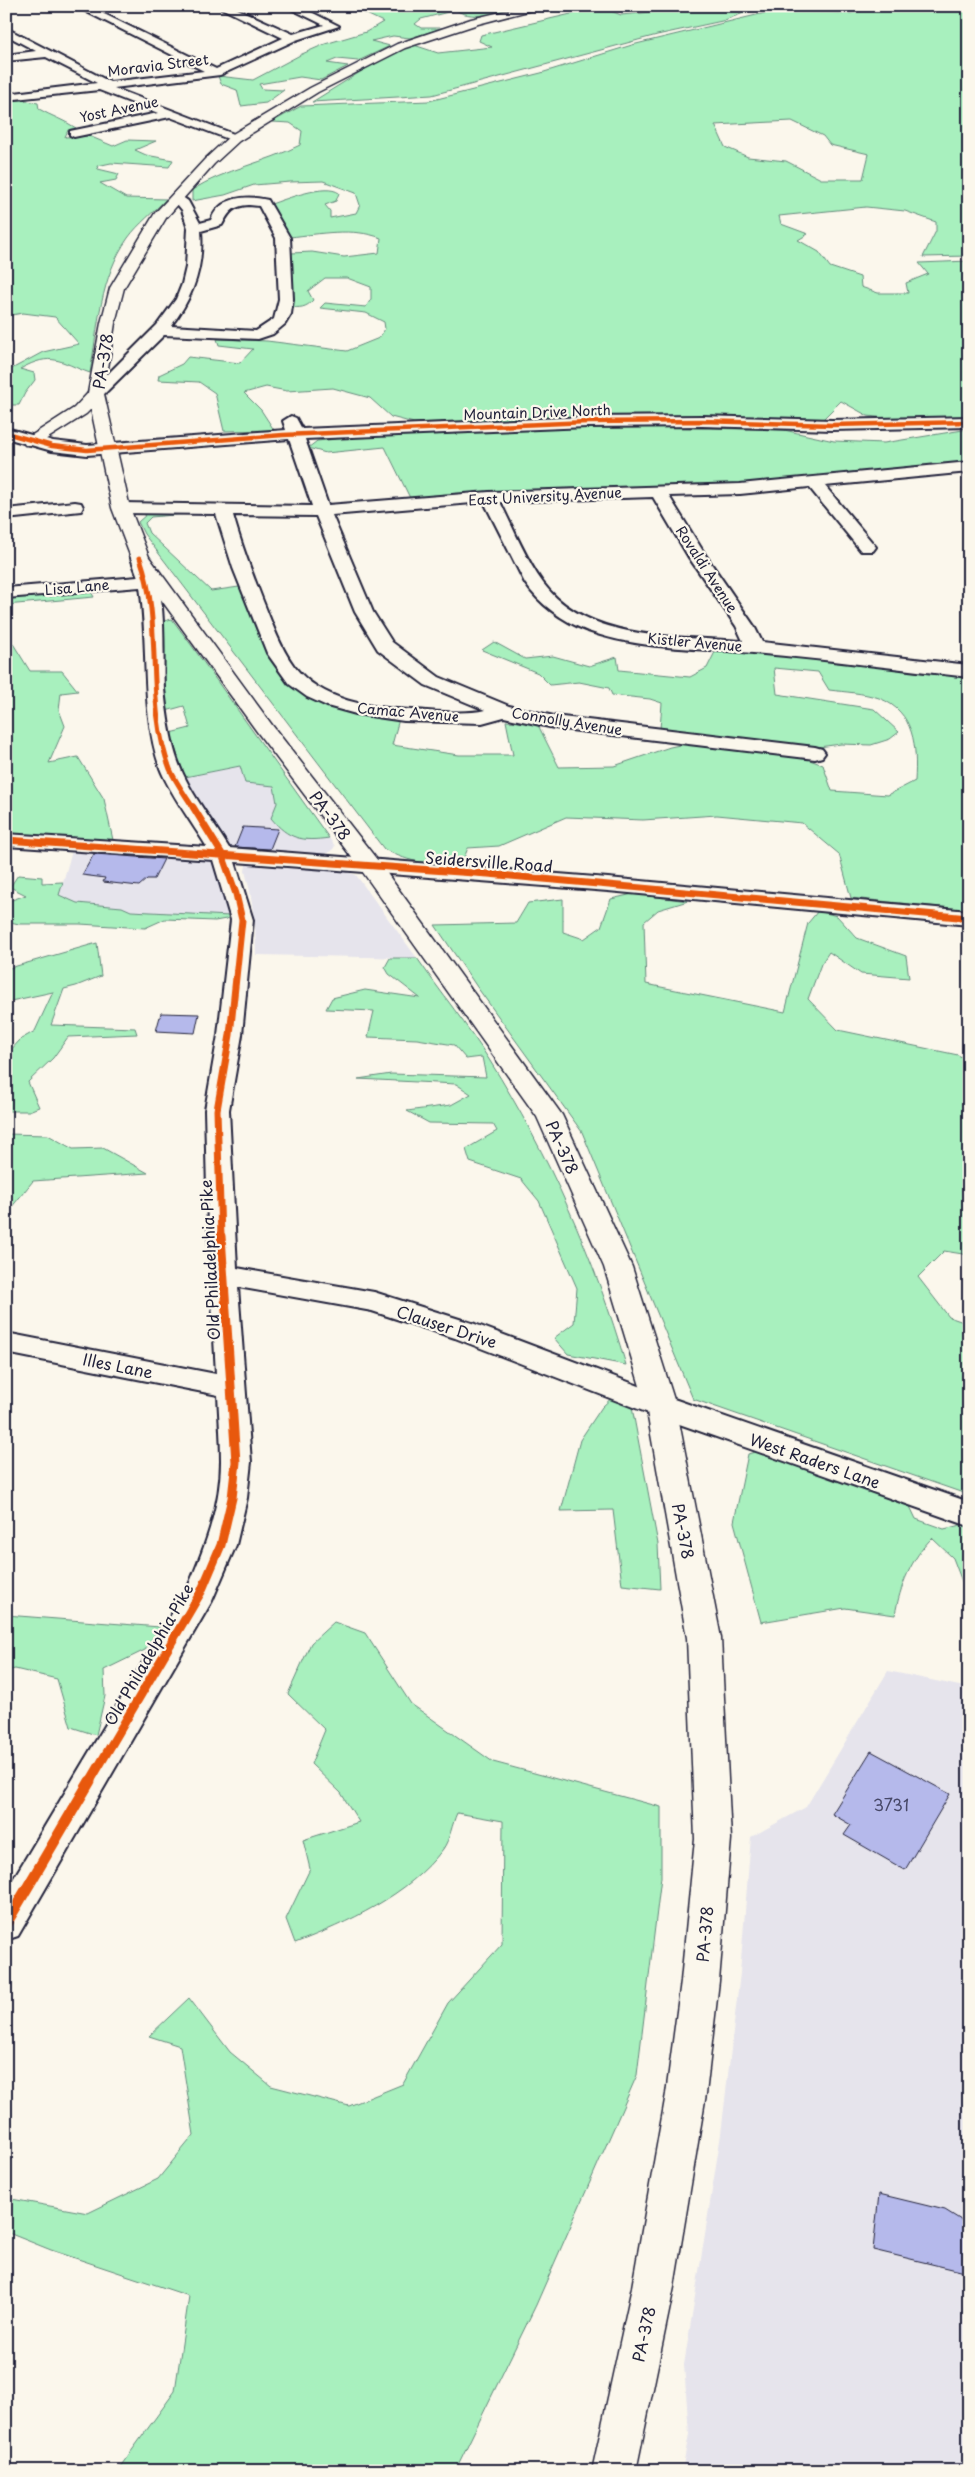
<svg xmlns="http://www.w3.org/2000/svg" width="975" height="2477" font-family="'Playpen Sans',sans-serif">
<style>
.built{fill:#e6e4ec}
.green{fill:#a8f0be;stroke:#65897c;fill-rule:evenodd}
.building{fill:#b5b9eb;stroke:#22223b}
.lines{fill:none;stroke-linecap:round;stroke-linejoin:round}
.minor-casing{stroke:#22223b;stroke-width:4}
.major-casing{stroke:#22223b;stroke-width:3}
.minor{fill:#fbf7ec;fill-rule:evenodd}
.major{fill:#fbf7ec;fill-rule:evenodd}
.cycleway-far4-casing{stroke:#fbf7ec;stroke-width:6}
.cycleway-far3-casing{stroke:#fbf7ec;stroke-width:7}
.cycleway-far2-casing{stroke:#fbf7ec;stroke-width:9}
.cycleway-far1-casing{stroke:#fbf7ec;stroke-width:12}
.cycleway-casing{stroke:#fbf7ec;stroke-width:14}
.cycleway-far4{stroke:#e8590c;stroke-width:4.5}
.cycleway-far3{stroke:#e8590c;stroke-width:5}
.cycleway-far2{stroke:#e8590c;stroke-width:7}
.cycleway-far1{stroke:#e8590c;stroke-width:9}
.cycleway{stroke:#e8590c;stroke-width:11}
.labels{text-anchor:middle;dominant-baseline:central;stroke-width:4.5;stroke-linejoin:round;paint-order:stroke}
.far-street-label{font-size:14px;fill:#22223b;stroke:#fbf7ec}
.street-label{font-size:16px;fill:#22223b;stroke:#fbf7ec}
.near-number-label{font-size:16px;fill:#474867}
</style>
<rect width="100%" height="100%" fill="#fbf7ec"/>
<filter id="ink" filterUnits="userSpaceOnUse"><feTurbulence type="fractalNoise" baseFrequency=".02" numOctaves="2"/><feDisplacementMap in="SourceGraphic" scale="10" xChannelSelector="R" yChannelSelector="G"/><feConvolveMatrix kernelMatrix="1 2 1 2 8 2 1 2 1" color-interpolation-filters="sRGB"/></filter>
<g filter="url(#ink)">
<!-- built -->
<path class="built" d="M240 766 245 783 274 786 277 803 312 840 329 838 335 846 333 849 328 853 316 856 231 849 198 803 185 777Z
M73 848 192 856 208 860 215 864 230 916 131 911 122 907 77 903 59 895Z
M256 863 336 868 356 875 417 958 256 955 255 925 250 891 245 871 246 865Z
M888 1671 969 1688V2471H682L689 2434 684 2365 721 2134 740 1973 751 1837 806 1807Z"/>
<!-- green -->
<path class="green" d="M350 6H525L528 7C509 11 473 22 456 10L421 19 415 24 421 28H443L410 38 393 36 371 41 390 46 358 61 337 59 327 63 348 66 321 80 300 77 259 84 262 89 284 90 266 103 241 106 237 90 221 84 218 76 253 80 302 54 325 44 366 32 383 22Z
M670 6H763L722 21 657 35 432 95 312 102 373 64 411 44 438 53 492 47 479 41 481 35 601 7 621 15 671 10Z
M862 6H969V256L923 257 936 231V222L905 211 866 207 779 216 781 224 808 234 798 240 819 252 830 267 860 277 861 287 878 293H908L906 283 928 274 919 263 969 261V418L895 419 868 416 841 401 822 420 576 418 414 423 391 417 370 398 333 388 287 391 266 387 244 393 261 410 274 430 224 431 215 393 199 382 158 380 159 375 182 364 188 357 240 363 253 349 219 345 217 339 267 341 347 351 379 338 385 329 384 322 366 313 320 308 325 303 366 307 371 299V287L347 278H325L308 291 313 300C306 308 300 308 289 307L292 297 291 253 312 252 344 257 379 253 381 238C353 227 319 234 290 237L271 204C286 199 326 183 339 193L336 201 325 205 330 211V218L356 213 360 205 356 193 323 181 290 182 254 185 225 195 192 201V190C225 169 265 163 300 145L302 131 290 123 272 122 301 106 429 101 541 73 632 45 773 11 851 13 865 10ZM792 121 823 136 830 145 869 154 863 179H821L786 161 748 157 725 147 715 125Z
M22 100 38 103 39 109C51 116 64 120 76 128L68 130 65 137 89 136 113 146 127 140 156 141 135 150 146 155 173 160 169 167 111 163 97 166 98 169 119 174 116 180 100 183 126 198 166 199C154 212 138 224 128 238 100 277 98 328 90 373 59 362 53 351 20 369L34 373 35 380 25 393 19 405H6V372L43 352 79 344 55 317 23 313 6 316V101Z
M660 427 784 430 834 441 884 443 969 429V464L730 486 499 492 411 500 385 447 326 453 308 448 317 441 397 433 493 428Z
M184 513 186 514 151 517 145 523 149 533 211 591 239 587 250 603 263 638 292 688 340 710 399 719 392 745 459 755H513L506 721 537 723 559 767 614 766 670 747 690 743 802 757 823 765 832 791 888 795 915 781C917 747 915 712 879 698 864 693 845 692 829 690L818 672 774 668 777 694 874 709 899 732 890 739 871 745 841 744 811 748 660 729 662 703 650 699 612 695 609 688 579 682 550 685 538 673 482 650 494 642 525 659 553 656 589 666 617 657 619 670 690 677 707 668 716 650 839 660 922 673 969 676V910L851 898 839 854 802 823 717 815 643 820 566 817 499 846 468 848 461 865C429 864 412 864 384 849L144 534 138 522 147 514Z
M90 590 94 597 6 605V597Z
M172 619 192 646 329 838C302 842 288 839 271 818L277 803 274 786 245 783 240 766 185 777 170 733 190 728 184 706 166 711 162 625 164 621Z
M6 642H12L30 671H62L78 691 61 693 59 710 65 726 49 763 78 757 104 799 113 840 6 834Z
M18 875 42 877V883L63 882 59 895 77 903 122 907 131 911 230 916 226 919 215 921 165 919 145 928 80 924H19L6 921V902L26 895 10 887Z
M633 894 688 901 658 910 644 922 646 984 785 1012 808 923 818 911 837 916 857 938 906 956 909 978 861 974 829 952 821 964 808 999 838 1030 958 1055 969 1061V1255L944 1251 918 1277 949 1317 969 1324V1495L693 1399 582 1132 477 987 435 925 516 923 528 903 563 899V932L584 939 601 927 611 899Z
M97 943 101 976 76 986 64 989 51 1025 135 1028 137 1034 68 1037 53 1058 28 1082 39 1107 29 1111H6V1055L21 1039 35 1031 53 992 6 1002V969Z
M390 958H417C441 993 468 1026 490 1061 549 1155 595 1259 626 1365L568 1354 554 1338 574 1323 577 1288 539 1201 521 1179 470 1162 466 1149 497 1131 493 1124 429 1123 407 1111 451 1105 471 1094 456 1084 358 1079 391 1074 486 1077 482 1057 466 1059 454 1045 417 1039 368 1037 374 1011 326 1009 332 998 365 990 420 998 389 974 385 967Z
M6 1134 48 1135 73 1149 103 1148 148 1173 33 1181 6 1214Z
M616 1394 631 1402 658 1544 660 1589 622 1585 613 1510 561 1511 580 1440 602 1407Z
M765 1449 906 1498 916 1519 944 1529 969 1523V1600L953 1558 932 1538C911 1559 900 1586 895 1615L845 1608 761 1622 734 1522 748 1454Z
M6 1615 160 1627 145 1650 104 1670 105 1696 96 1735 71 1727 57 1679 15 1669 6 1671Z
M334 1622 365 1633 411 1704 493 1762 661 1807V1877L637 2075 536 2305 455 2471H117L175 2391 189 2296 51 2250 6 2232V2198L88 2213 158 2179 194 2135 180 2046 149 2036 189 1998 230 2052 271 2086 349 2106 403 2084 448 2003 502 1944 503 1821 457 1813C452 1824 450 1839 443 1849 409 1895 347 1923 295 1943L286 1919 310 1869 303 1840 359 1822 341 1793 311 1764 325 1730 288 1694 311 1643Z"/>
<!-- building -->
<path class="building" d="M243 827 278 829 270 849 235 847Z
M94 854 109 855 164 859 154 879H147L139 886 103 882 105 878 82 875Z
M161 1013 199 1014 195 1033 156 1031Z
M871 1751 950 1794 905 1870 844 1835 851 1825 832 1814Z
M879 2194 945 2210 969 2225V2273L873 2250Z"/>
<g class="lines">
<defs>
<path id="minor" d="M75 6H88L216 69 283 38 217 6H231L293 34 324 25 285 6H299L339 26 296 40 220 75 114 88 239 136V140H231L170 117 74 137 70 135V131L158 113 99 90 6 100V94L97 83 46 57 6 61V55L36 51 6 35V28L110 82 204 71Z
M178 194 188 201 200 223 211 220C220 196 247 195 268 200L290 238 293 299 291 314 285 324 273 334 258 339 164 335 101 397H91L88 394 157 325 176 299 182 284 186 267 188 228 182 210 172 198ZM249 205 259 206 276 238 279 299 274 319 256 331 171 326C193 298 204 267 201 231L222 225C229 212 233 206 249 205Z
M291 416 296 418 302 429 587 417 702 416 832 420 969 417V427L832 430 702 426 587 427 305 439 328 505 489 492 740 484 969 462V472L825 486 876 547 873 551H861L809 487 740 494 669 496 706 556 754 626 762 642 969 665V677C897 669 825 659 753 653 698 648 641 650 588 631 563 621 540 605 525 583L484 502 332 515 373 612 392 642 439 677 509 706 554 716 815 747 822 749 825 753 822 757 815 759 554 728 504 717 482 723 404 721 356 714 327 706 307 697 289 684 267 653 233 568 216 514 121 513 115 512 113 508 115 504 121 503 312 506 289 439 87 455 52 451 6 438V428L53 441 87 445 286 430 283 421ZM653 497 688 556 736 626 743 641C677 636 587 642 543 583 526 560 513 527 500 502ZM233 515 316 516 355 612 378 650 425 685 485 710C465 715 433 711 412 710 371 708 321 701 294 666 280 647 272 623 263 601 252 573 241 544 233 515Z
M75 502 81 503 83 507 81 511 6 519V509Z
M140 553 146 554C169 587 162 650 164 689 166 708 169 730 174 749 183 785 210 817 229 848L608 878 969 911V925L608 891 235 862 253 920 242 1035 229 1110 237 1268 374 1292 475 1324 671 1398 969 1502V1526L651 1414 455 1338 372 1311 238 1287 251 1462 247 1498 236 1545 212 1601 18 1936 6 1940V1891L188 1587C205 1547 221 1505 221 1461 221 1439 219 1417 218 1395L6 1353V1333L216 1374 208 1230 205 1110 218 1035 231 920 213 860 6 846V834L207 847C194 826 168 790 160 768 140 710 149 647 140 587L6 598V588L138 577 131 558 134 554Z"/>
<path id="major" d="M527 6H547L478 24 405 48 318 92 239 141 214 164 166 218 124 288 115 323 104 394 130 508 149 557 272 725 378 861 562 1115 632 1267 676 1406 721 1638 731 1839 719 1981 706 2094 674 2287 636 2471H592L632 2287 666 2094 681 1981 695 1839 687 1638 646 1406 604 1267 537 1117 362 871 258 733 131 558 112 508 91 409 86 414 37 445H25L23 441 74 408 88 393 101 323 110 288 155 213 206 158 231 135 310 88 397 44 471 19Z"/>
</defs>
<!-- minor casing -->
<use href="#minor" class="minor-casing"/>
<!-- major casing -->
<use href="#major" class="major-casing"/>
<!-- minor -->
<use href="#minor" class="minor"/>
<!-- major -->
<use href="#major" class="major"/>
<defs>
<path id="cycleway-far4" d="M6 433 52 446 87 450 283 435 587 422 702 421 832 425 969 422"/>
<path id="cycleway-far3" d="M140 558C164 626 144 701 170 769 176 783 186 796 194 809"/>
<path id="cycleway-far2" d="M193 807 222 854 236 894 242 920 230 1035 217 1110 221 1237
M6 840 488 874 969 918"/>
<path id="cycleway-far1" d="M89 1783 201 1592 221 1545 232 1498 236 1462 221 1236"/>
<path id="cycleway" d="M6 1924 90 1781"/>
</defs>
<!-- cycleway-far4 casing -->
<use href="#cycleway-far4" class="cycleway-far4-casing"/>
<!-- cycleway-far3 casing -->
<use href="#cycleway-far3" class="cycleway-far3-casing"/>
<!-- cycleway-far2 casing -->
<use href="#cycleway-far2" class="cycleway-far2-casing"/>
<!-- cycleway-far1 casing -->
<use href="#cycleway-far1" class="cycleway-far1-casing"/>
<!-- cycleway casing -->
<use href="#cycleway" class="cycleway-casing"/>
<!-- cycleway-far4 -->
<use href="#cycleway-far4" class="cycleway-far4"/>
<!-- cycleway-far3 -->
<use href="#cycleway-far3" class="cycleway-far3"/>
<!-- cycleway-far2 -->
<use href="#cycleway-far2" class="cycleway-far2"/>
<!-- cycleway-far1 -->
<use href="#cycleway-far1" class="cycleway-far1"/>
<!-- cycleway -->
<use href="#cycleway" class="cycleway"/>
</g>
</g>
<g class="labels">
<!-- far-street labels -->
<g class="far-street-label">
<text transform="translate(158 65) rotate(-7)">Moravia Street</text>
<text transform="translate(119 109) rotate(-12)">Yost Avenue</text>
<text transform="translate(537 412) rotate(-2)">Mountain Drive North</text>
<text transform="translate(545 496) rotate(-3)">East University Avenue</text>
<text transform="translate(707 569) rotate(57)">Rovaldi Avenue</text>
<text transform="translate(77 587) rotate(-5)">Lisa Lane</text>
<text transform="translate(695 642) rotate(5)">Kistler Avenue</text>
<text transform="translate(408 712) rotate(5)">Camac Avenue</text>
<text transform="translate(567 721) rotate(9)">Connolly Avenue</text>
</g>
<!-- street labels -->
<g class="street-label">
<text transform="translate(102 361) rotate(-81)">PA-378</text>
<text transform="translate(331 815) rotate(53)">PA-378</text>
<text transform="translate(489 861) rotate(4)">Seidersville Road</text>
<text transform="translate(563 1147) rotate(66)">PA-378</text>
<text transform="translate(209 1260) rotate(-93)">Old Philadelphia Pike</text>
<text transform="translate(447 1326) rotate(18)">Clauser Drive</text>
<text transform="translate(118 1365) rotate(11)">Illes Lane</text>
<text transform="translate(815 1460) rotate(19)">West Raders Lane</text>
<text transform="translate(684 1531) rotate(79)">PA-378</text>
<text transform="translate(148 1654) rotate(-60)">Old Philadelphia Pike</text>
<text transform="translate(704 1934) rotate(-85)">PA-378</text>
<text transform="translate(643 2334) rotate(-78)">PA-378</text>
</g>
<!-- near-number labels -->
<g class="near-number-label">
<text x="891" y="1804">3731</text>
</g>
</g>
<!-- margin -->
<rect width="975" height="2477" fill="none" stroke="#fbf7ec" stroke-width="25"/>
<rect x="12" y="12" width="950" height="2452" fill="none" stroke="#22223b" stroke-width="2" filter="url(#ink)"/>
</svg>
